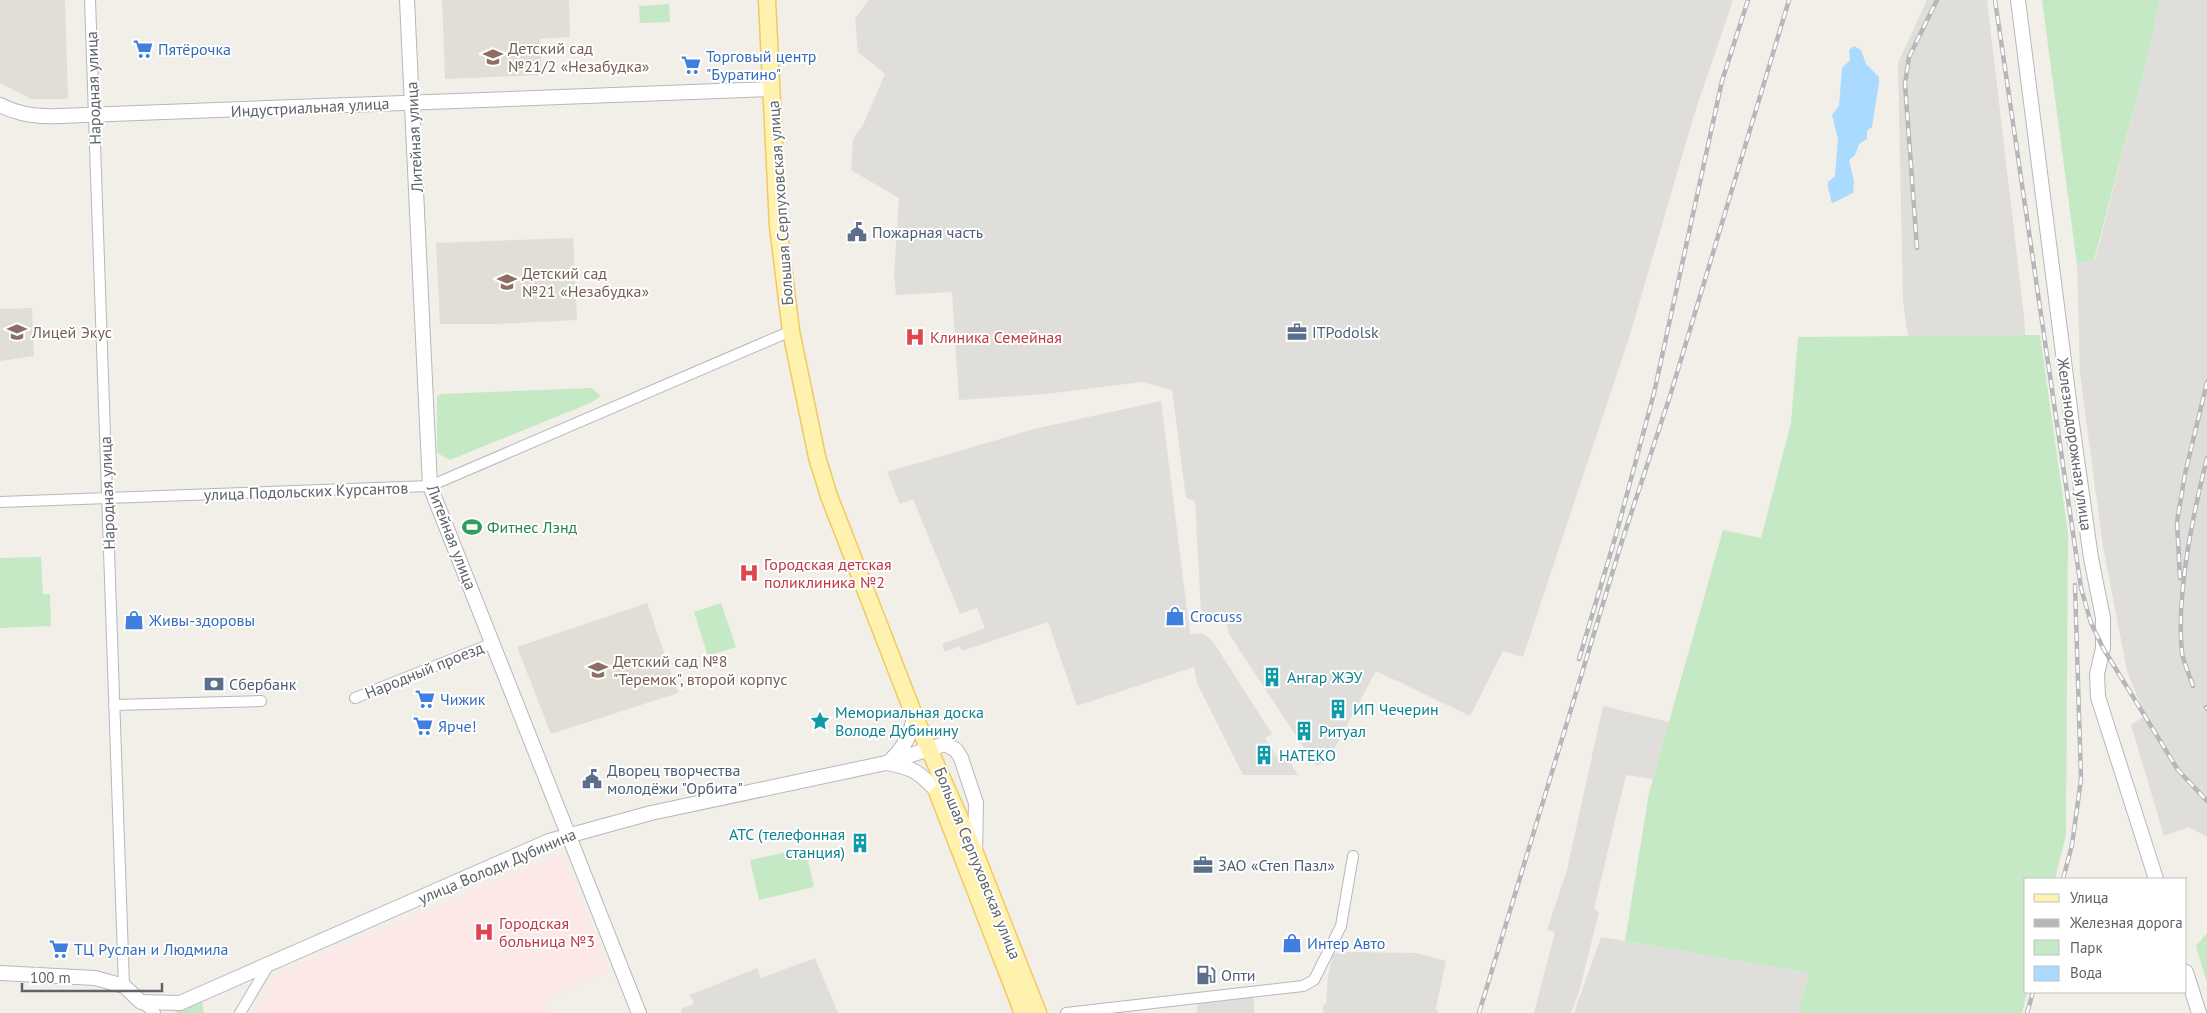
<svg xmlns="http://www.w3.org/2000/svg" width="2207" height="1013" font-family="'PT Sans',sans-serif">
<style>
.industrial{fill:#e0deda}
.education{fill:#e1ded6}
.medical{fill:#fce8e6}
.green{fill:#c5e8c5}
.water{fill:#aadaff}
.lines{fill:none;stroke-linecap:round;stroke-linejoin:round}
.minor-casing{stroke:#b5b8bc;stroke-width:12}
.tertiary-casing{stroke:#b5b8bc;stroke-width:16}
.primary-casing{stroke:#f2c960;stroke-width:19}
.minor{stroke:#fff;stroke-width:10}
.tertiary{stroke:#fff;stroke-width:14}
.primary{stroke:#fff2af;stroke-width:16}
.rail-casing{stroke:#b6b7b8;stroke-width:4.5}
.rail{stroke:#fff;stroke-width:2.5;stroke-dasharray:8;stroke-linecap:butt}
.labels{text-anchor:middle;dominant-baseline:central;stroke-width:4;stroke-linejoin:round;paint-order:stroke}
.education-label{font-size:16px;fill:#785e54;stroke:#fff;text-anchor:start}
.shop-label{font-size:16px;fill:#366cbe;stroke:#fff;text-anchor:start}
.street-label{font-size:16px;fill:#5f6368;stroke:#fff}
.service-label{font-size:16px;fill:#4e5e75;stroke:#fff;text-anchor:start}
.health-label{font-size:16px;fill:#be3a42;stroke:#fff;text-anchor:start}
.leisure-label{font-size:16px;fill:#27864d;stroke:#fff;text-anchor:start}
.culture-label{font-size:16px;fill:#0d838f;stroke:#fff;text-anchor:start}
</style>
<rect width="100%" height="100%" fill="#f1efe8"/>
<!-- industrial -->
<path class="industrial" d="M869 0H1733L1694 115 1629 338 1523 657 1503 651 1470 716 1376 671 1328 760 1316 766 1229 634 1226 621 1217 620 1201 611 1195 501 1186 498 1172 390 1142 382 1046 394 959 400 952 292 896 295 894 276 899 198 851 170 853 139 863 125 885 74 858 52 855 19Z
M1927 0H1987L2024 316 2025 335 1908 336 1903 302 1898 63Z
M2160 0H2207V837L2189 827 2164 836 2131 725 2145 716 2127 671 2103 547 2080 374 2077 264 2095 260 2145 67Z
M1161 401 1190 634 1202 633 1212 640 1272 734 1265 738 1280 761 1288 758 1298 775H1243L1197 683 1194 667 1077 706 1048 622 962 651 960 646 945 652 942 644 985 628 977 608 960 614 913 499 900 504 887 472 1034 429Z
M1603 706 1669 722 1653 779 1626 775 1594 909 1599 912 1579 992 1571 1013H1534L1555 932 1547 930 1567 870Z
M1601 937 1809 973 1798 1013H1574Z
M1348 952 1416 953 1446 961 1436 1008 1439 1013H1323V1005L1326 1004 1328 976 1333 954Z
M815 958 838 1013H682L681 1009 694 1004 690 995 757 968 761 978Z
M1254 996V1013H1197V1000Z"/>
<!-- education -->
<path class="education" d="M0 0H65L68 99H31L0 83Z
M442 0H569L570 37 540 39 542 75 445 79Z
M573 238 577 320 496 324H440L436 243Z
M32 308 34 356 0 361V309Z
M647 603 678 693 551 734 517 647Z"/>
<!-- medical -->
<path class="medical" d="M562 854 610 970 547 998 550 1013H254L275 977 285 970Z"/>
<!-- green -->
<path class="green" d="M2042 0H2160L2145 67 2094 260 2077 264Z
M669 4 670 22 640 23 639 6Z
M2040 335 2068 533 2066 835 2055 879H2026L2027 992 2022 1013H1798L1809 973 1625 941 1649 793 1723 530 1761 538 1791 423 1798 337Z
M592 388 601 396 590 403 450 460 437 453V396L442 394Z
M41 557 43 594H50L51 626 0 628V558Z
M721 603 736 647 708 656 694 612Z
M805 848 814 887 759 900 750 860Z
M2207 933V983L2196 946Z
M202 1002 204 1013H175V1012Z"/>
<!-- water -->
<path class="water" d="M1854 46 1861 50 1866 64 1879 77V83L1872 127 1867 131V139L1859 144 1855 155 1849 160 1854 181 1853 193 1833 203 1831 201C1831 194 1827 189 1828 182L1835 176 1838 139 1832 115 1839 106 1842 68 1850 60 1849 50Z"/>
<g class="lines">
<defs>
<path id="minor" d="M90 0 124 986
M0 502 430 486 791 331
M355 698 493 643
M114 705 261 701
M141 1002 155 1013
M240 1013 268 966
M1066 1013 1303 986 1314 980 1341 926 1353 856"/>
<path id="tertiary" d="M407 0 430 486 639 1013
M2018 0 2072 424 2091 558 2103 618V648L2097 674 2098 697 2156 879
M0 105C20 115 38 117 59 116L771 89
M891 760C905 746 911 735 914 715
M887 763C914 768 919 772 938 792
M2186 972 2199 1013
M0 973 95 978 124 986 141 1002 180 1003 549 841 651 813 886 763 945 744 956 750 961 758 976 803 975 853"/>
<path id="primary" d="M767 0 778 226 791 331 817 457 829 496 914 715 975 853 1038 1013
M938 794 1023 1013"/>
</defs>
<!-- minor casing -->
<use href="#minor" class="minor-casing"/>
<!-- tertiary casing -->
<use href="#tertiary" class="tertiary-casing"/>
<!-- primary casing -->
<use href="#primary" class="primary-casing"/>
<!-- minor -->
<use href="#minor" class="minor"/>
<!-- tertiary -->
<use href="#tertiary" class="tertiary"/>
<!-- primary -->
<use href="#primary" class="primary"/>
<defs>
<path id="rail" d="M1995 0 2081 588 2091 623 2103 648 2178 770 2207 801
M1917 248 1905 84 1909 57 1937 0
M2180 578 2177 522 2185 474 2207 382
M1579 659 1616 535 1654 393 1722 81 1748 0
M2193 686C2190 676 2184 664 2182 653 2176 594 2193 515 2207 458
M2206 707 2207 709
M2063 879 2072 845 2081 779 2075 585
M1479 1013 1622 541 1670 396 1789 0
M2027 1013 2033 992"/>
</defs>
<!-- rail casing -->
<use href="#rail" class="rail-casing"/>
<!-- rail -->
<use href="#rail" class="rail"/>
</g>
<!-- icons -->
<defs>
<symbol id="supermarket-bare" viewBox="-9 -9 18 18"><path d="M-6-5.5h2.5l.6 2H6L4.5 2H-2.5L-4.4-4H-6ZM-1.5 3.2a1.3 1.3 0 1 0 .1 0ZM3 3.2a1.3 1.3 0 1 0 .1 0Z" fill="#3f7fe0" stroke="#fff" stroke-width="2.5" paint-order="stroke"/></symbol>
<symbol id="school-bare" viewBox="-9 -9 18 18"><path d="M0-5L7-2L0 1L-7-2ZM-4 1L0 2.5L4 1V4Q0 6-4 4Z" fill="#8d6e63" stroke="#fff" stroke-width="2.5" paint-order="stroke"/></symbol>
<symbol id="civic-bare" viewBox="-9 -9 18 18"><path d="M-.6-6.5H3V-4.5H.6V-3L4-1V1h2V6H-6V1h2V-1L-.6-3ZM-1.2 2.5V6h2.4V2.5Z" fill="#5c6f8a" stroke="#fff" stroke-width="2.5" paint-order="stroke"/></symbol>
<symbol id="office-bare" viewBox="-9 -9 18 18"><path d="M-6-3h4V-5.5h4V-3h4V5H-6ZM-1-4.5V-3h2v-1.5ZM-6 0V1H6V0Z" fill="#5c6f8a" stroke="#fff" stroke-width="2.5" paint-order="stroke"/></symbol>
<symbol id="hospital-bare" viewBox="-9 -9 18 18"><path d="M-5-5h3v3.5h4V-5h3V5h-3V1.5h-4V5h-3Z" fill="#e0444e" stroke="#fff" stroke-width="2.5" paint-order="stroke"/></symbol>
<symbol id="stadium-bare" viewBox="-9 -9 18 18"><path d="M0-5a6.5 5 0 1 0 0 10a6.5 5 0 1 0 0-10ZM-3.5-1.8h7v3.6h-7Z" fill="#2e9e5b" stroke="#fff" stroke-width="2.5" paint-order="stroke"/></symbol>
<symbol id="shop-bare" viewBox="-9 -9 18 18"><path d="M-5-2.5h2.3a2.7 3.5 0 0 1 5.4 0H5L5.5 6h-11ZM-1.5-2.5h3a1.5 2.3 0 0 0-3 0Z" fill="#3f7fe0" stroke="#fff" stroke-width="2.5" paint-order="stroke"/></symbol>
<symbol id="building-bare" viewBox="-9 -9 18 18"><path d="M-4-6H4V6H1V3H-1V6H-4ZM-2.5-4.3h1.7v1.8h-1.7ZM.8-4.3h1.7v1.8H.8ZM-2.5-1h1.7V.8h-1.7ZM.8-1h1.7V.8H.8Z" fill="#0f9aa8" stroke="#fff" stroke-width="2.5" paint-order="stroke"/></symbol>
<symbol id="bank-bare" viewBox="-9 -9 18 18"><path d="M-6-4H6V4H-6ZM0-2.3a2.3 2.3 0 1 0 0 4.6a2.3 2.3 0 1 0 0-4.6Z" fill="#5c6f8a" stroke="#fff" stroke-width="2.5" paint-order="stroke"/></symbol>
<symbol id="sight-bare" viewBox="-9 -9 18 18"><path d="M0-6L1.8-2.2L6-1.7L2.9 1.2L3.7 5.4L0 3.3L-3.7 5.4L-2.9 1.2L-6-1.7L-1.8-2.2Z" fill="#0f9aa8" stroke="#fff" stroke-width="2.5" paint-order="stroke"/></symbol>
<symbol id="fuel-bare" viewBox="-9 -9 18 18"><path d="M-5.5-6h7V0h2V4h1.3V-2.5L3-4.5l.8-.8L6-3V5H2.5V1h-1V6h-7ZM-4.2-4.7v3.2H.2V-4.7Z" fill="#5c6f8a" stroke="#fff" stroke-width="2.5" paint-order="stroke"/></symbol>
</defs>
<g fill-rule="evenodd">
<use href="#supermarket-bare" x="129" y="35" width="28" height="28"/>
<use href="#school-bare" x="479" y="43" width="28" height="28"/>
<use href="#supermarket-bare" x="677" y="51" width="28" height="28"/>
<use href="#civic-bare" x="843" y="218" width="28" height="28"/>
<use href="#school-bare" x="493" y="268" width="28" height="28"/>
<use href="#school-bare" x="3" y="318" width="28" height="28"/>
<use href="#office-bare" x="1283" y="318" width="28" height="28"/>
<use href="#hospital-bare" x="901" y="323" width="28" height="28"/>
<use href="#stadium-bare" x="458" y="513" width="28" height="28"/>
<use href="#hospital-bare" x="735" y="559" width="28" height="28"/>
<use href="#shop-bare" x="1161" y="602" width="28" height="28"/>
<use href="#shop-bare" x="120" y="606" width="28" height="28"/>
<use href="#school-bare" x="584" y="656" width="28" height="28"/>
<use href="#building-bare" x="1258" y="663" width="28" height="28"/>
<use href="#bank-bare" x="200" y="670" width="28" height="28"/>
<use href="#supermarket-bare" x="411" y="685" width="28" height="28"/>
<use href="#building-bare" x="1324" y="695" width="28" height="28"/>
<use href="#sight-bare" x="806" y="707" width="28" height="28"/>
<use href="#supermarket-bare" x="409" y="712" width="28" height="28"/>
<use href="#building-bare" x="1290" y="717" width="28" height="28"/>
<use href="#building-bare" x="1250" y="741" width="28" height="28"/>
<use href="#civic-bare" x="578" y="765" width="28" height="28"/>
<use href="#building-bare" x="846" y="829" width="28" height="28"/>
<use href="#office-bare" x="1189" y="851" width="28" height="28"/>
<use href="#hospital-bare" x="470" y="918" width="28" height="28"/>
<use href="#shop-bare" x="1278" y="929" width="28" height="28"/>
<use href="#supermarket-bare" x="45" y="935" width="28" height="28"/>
<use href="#fuel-bare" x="1192" y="961" width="28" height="28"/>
</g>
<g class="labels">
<!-- education labels -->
<g class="education-label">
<text x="508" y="48">Детский сад<tspan x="508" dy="18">№21/2 «Незабудка»</tspan></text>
<text x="522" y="273">Детский сад<tspan x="522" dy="18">№21 «Незабудка»</tspan></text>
<text x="32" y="332">Лицей Экус</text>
<text x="613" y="661">Детский сад №8<tspan x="613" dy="18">"Теремок", второй корпус</tspan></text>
</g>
<!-- shop labels -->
<g class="shop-label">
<text x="158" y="49">Пятёрочка</text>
<text x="706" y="56">Торговый центр<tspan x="706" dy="18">"Буратино"</tspan></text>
<text x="1190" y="616">Crocuss</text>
<text x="149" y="620">Живы-здоровы</text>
<text x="440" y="699">Чижик</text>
<text x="438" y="726">Ярче!</text>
<text x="1307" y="943">Интер Авто</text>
<text x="74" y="949">ТЦ Руслан и Людмила</text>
</g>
<!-- street labels -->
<g class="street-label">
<text transform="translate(93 88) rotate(-92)">Народная улица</text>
<text transform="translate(310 107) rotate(-3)">Индустриальная улица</text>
<text transform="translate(414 137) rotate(-93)">Литейная улица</text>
<text transform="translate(780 203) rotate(-94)">Большая Серпуховская улица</text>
<text transform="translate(2075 444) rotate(82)">Железнодорожная улица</text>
<text transform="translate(306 491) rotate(-2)">улица Подольских Курсантов</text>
<text transform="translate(107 493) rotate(-92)">Народная улица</text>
<text transform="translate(452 537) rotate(69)">Литейная улица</text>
<text transform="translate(424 670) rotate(-22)">Народный проезд</text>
<text transform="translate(978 863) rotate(68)">Большая Серпуховская улица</text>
<text transform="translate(497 866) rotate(-23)">улица Володи Дубинина</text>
</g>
<!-- service labels -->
<g class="service-label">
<text x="872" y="232">Пожарная часть</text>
<text x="1312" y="332">ITPodolsk</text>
<text x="229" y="684">Сбербанк</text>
<text x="607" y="770">Дворец творчества<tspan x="607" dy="18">молодёжи "Орбита"</tspan></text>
<text x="1218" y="865">ЗАО «Степ Пазл»</text>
<text x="1221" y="975">Опти</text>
</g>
<!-- health labels -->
<g class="health-label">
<text x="930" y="337">Клиника Семейная</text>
<text x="764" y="564">Городская детская<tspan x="764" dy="18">поликлиника №2</tspan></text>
<text x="499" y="923">Городская<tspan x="499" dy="18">больница №3</tspan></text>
</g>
<!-- leisure labels -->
<g class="leisure-label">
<text x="487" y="527">Фитнес Лэнд</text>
</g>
<!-- culture labels -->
<g class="culture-label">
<text x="1287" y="677">Ангар ЖЭУ</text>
<text x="1353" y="709">ИП Чечерин</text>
<text x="835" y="712">Мемориальная доска<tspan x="835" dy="18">Володе Дубинину</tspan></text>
<text x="1319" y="731">Ритуал</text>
<text x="1279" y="755">НАТЕКО</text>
<text x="845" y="834" text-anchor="end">АТС (телефонная<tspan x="845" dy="18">станция)</tspan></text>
</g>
</g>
<!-- legend -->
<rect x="2024" y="878" width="162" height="115" fill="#ffffff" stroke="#bfc1c3"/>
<rect x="2034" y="894" width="25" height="8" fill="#fff2af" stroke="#bfc1c3"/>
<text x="2070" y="903" font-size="15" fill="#5f6368">Улица</text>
<rect x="2034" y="919" width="25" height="8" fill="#b6b7b8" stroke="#bfc1c3"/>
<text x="2070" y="928" font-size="15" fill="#5f6368">Железная дорога</text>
<rect x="2034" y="940" width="25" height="15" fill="#c5e8c5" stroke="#bfc1c3"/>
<text x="2070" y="953" font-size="15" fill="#5f6368">Парк</text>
<rect x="2034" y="966" width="25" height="15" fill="#aadaff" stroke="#bfc1c3"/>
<text x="2070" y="978" font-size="15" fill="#5f6368">Вода</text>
<!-- scale -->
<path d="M22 983v8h140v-8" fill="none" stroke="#5f6368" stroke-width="2.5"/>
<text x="30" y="983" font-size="15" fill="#5f6368" stroke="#ffffff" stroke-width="4" paint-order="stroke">100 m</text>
</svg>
